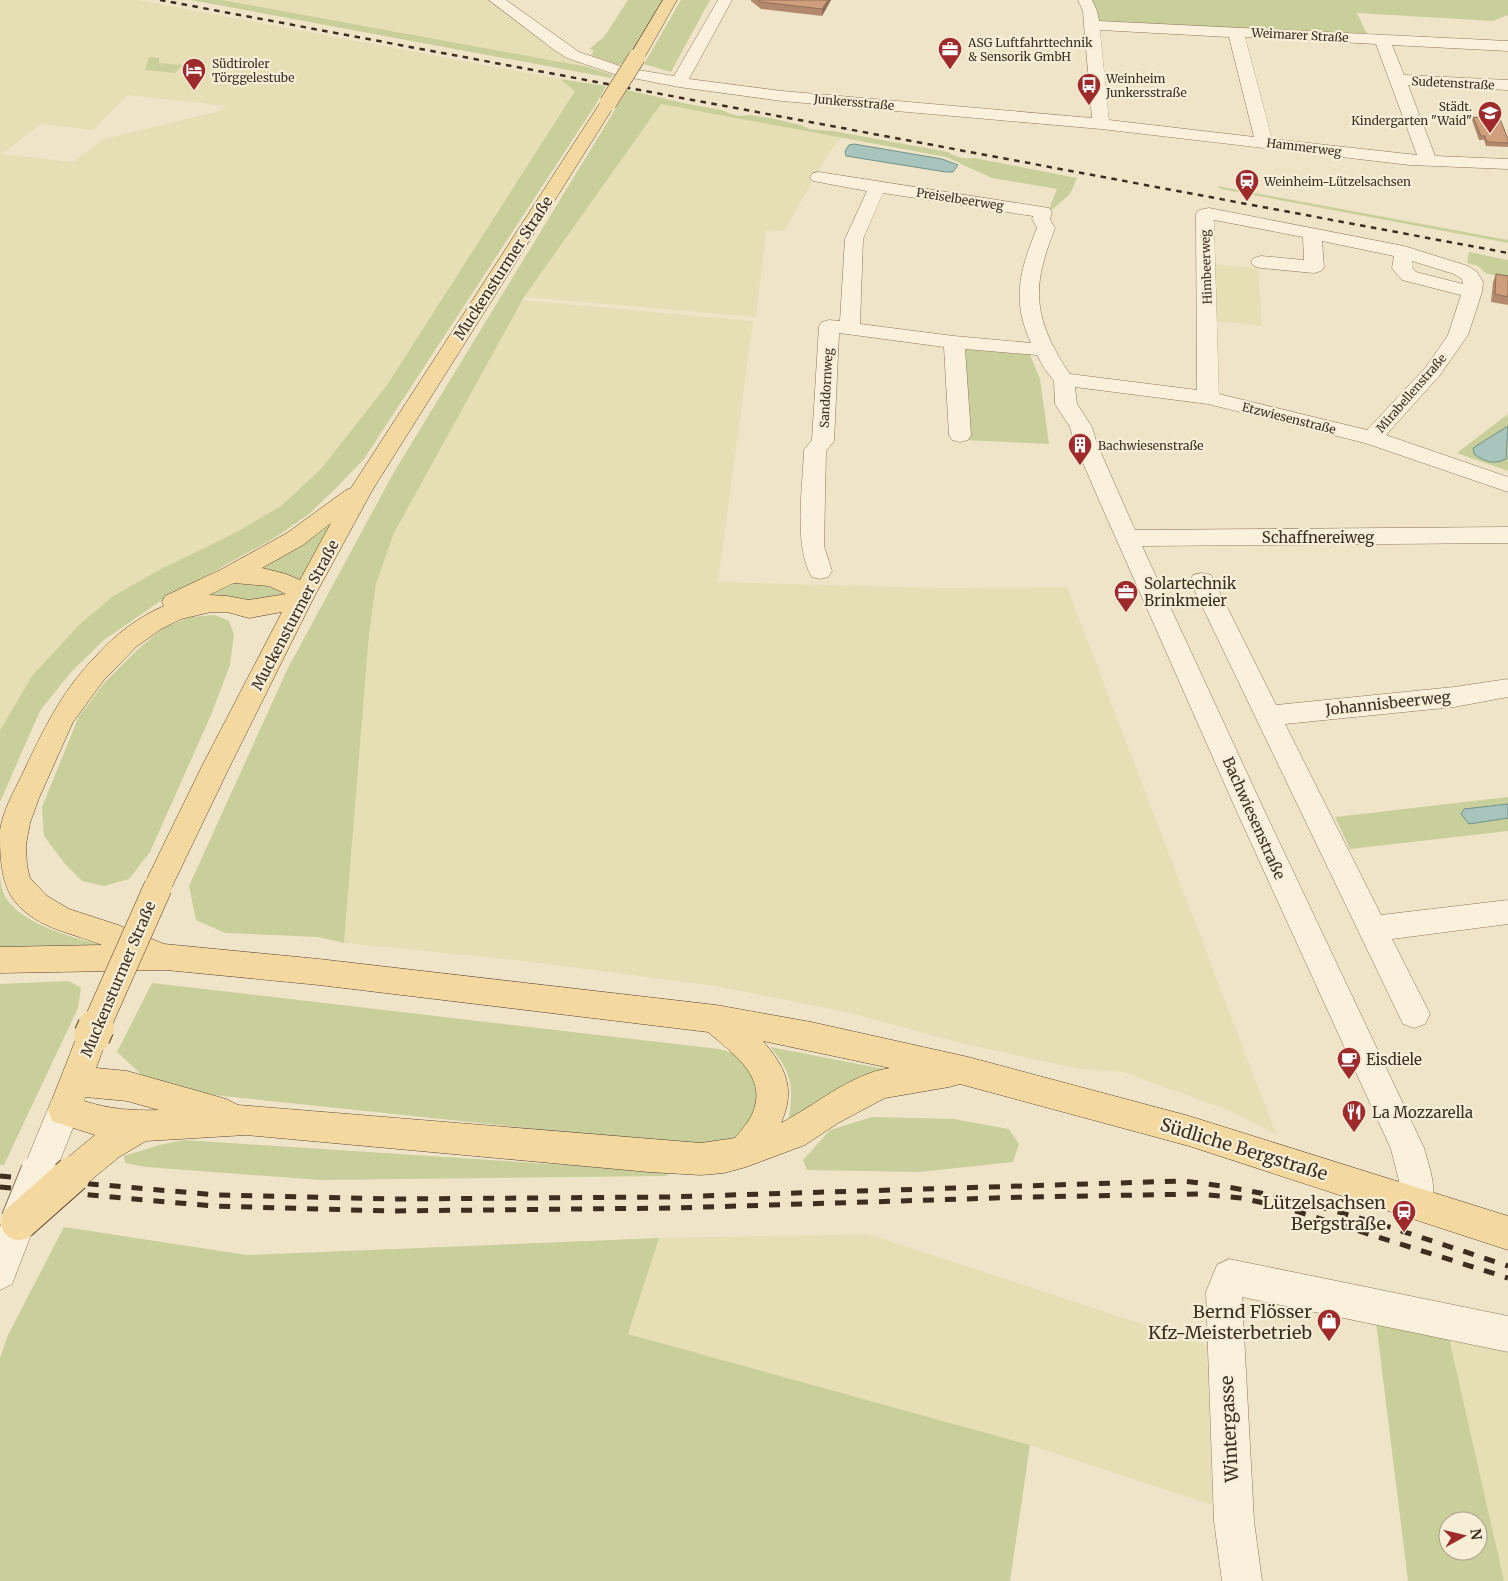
<svg xmlns="http://www.w3.org/2000/svg" width="1508" height="1581" font-family="Merriweather,serif">
<style>
.farmland{fill:#e6deb5;fill-rule:evenodd}
.green{fill:#c9cf9b;fill-rule:evenodd}
.water{fill:#a9c4bc;stroke:#6f938a}
.lines{fill:none;stroke-linecap:round;stroke-linejoin:round}
.minor-casing{stroke:#8d765c;stroke-width:1}
.major-casing{stroke:#5b4430;stroke-width:1}
.minor{fill:#faf1dc;fill-rule:evenodd}
.major{fill:#f3d9a0;fill-rule:evenodd}
.rail-far1{stroke:#3d2e20;stroke-width:2.5;stroke-dasharray:5.5 5.5;stroke-linecap:butt}
.rail{stroke:#3d2e20;stroke-width:5;stroke-dasharray:11 11;stroke-linecap:butt}
.minor-bridge-casing{stroke:#8d765c;stroke-width:38;stroke-linecap:butt}
.major-bridge-far2-casing{stroke:#5b4430;stroke-width:18;stroke-linecap:butt}
.major-bridge-far1-casing{stroke:#5b4430;stroke-width:29;stroke-linecap:butt}
.major-bridge-casing{stroke:#5b4430;stroke-width:38;stroke-linecap:butt}
.minor-bridge{stroke:#faf1dc;stroke-width:36}
.major-bridge-far2{stroke:#f3d9a0;stroke-width:17}
.major-bridge-far1{stroke:#f3d9a0;stroke-width:28}
.major-bridge{stroke:#f3d9a0;stroke-width:36}
.wall{fill:#b2896c}
.shaded-wall{fill:#916f58}
.building{fill:#cf9f7d;stroke:#916f58}
.labels{text-anchor:middle;dominant-baseline:central;stroke-width:4.5;stroke-linejoin:round;paint-order:stroke}
.far-street-label{font-size:12px;fill:#3d2e20;stroke:#f7eed8}
.far-poi-label{font-size:12px;fill:#3d2e20;stroke:#f7eed8;text-anchor:start}
.street-label{font-size:15px;fill:#3d2e20;stroke:#f7eed8}
.poi-label{font-size:15px;fill:#3d2e20;stroke:#f7eed8;text-anchor:start}
.near-street-label{font-size:18px;fill:#3d2e20;stroke:#f7eed8}
.near-poi-label{font-size:18px;fill:#3d2e20;stroke:#f7eed8;text-anchor:end}
</style>
<rect width="100%" height="100%" fill="#f0e4c8"/>
<!-- farmland -->
<path class="farmland" d="M0 0H138L560 79 575 90 387 385 321 469 281 506 235 533 159 570 32 676 0 730ZM127 95 227 106 216 112 104 139 73 162 2 154 41 124 93 130Z
M222 0H487L558 53 588 67Z
M661 104 843 136 828 154 784 231 766 230 756 317 524 297Z
M1211 264 1258 268 1262 326 1214 321Z
M522 300 753 321 718 582 945 588 1067 587 1276 1134 1233 1112 1123 1072 1080 1069 969 1045 842 1011 715 986 525 961 344 943 369 634 376 584 394 533Z
M868 1234 1207 1345 1212 1505 1030 1445 628 1334 659 1238Z
M1449 1338 1508 1349V1581H1504Z"/>
<!-- green -->
<path class="green" d="M191 0H222L588 67 613 75 611 78Z
M628 0H662L626 62 618 65 591 55 594 50 589 49 604 37Z
M681 0H710L671 72 644 64Z
M1090 0H1508V15L1493 21 1357 13 1368 36 1096 23Z
M149 57 159 58V63L183 65 175 73 145 70Z
M560 79 606 86 596 104 364 459 335 489 309 514 276 537 159 602 104 640 71 672 40 711 0 802V730L32 676 79 625 112 597 159 570 235 533 281 506 321 469 387 385 575 91Z
M627 90 688 104 722 110 728 113 739 116 750 115 770 118 801 125 809 129 833 131 948 152C957 158 965 159 975 158L1077 178 1070 194 1047 214 1057 189 992 178 946 157 661 104 524 297 394 533 376 584 369 634 344 943 318 937 225 933 196 920 189 886 288 668 394 472Z
M1217 186 1508 240V243L1221 189Z
M1469 252 1508 260V277L1487 274 1478 266 1467 263Z
M968 346 1029 352 1040 379 1049 444 965 440 960 350Z
M1508 414V471L1457 453Z
M339 513 302 583C285 572 270 570 250 570Z
M232 582C251 582 268 584 284 594 253 604 219 601 187 602Z
M215 615 229 621 234 634 230 665 211 715 150 852 129 879 104 886 82 881 65 864 44 836 42 807 79 716 106 681 137 650 163 628 190 617Z
M1508 797V831L1350 849 1335 817Z
M0 877C1 882 1 888 3 892 15 923 74 938 102 945L0 947Z
M69 981 81 988 78 1008 4 1165H0V984Z
M152 983 719 1049 743 1056 766 1110 733 1140 697 1146 214 1095 143 1076 117 1052Z
M770 1047 890 1070 787 1129C793 1093 796 1076 770 1047Z
M872 1117 954 1119 1009 1129 1019 1144 1013 1162 919 1172 807 1170 803 1160 830 1130Z
M184 1140 644 1170 669 1173 666 1176 320 1180 146 1167 125 1163 124 1156 159 1145Z
M64 1227 247 1255 659 1238 628 1334 1030 1445 1010 1581H0V1358L8 1335Z
M1376 1322 1449 1338 1504 1581H1408ZM1448 1521H1478V1551H1448Z"/>
<!-- water -->
<path class="water" d="M854 144 942 159 958 165 953 172H946L846 156 845 151 849 145Z
M1508 426 1506 459C1494 465 1485 462 1474 454L1473 448Z
M1508 804V818L1469 824 1461 814 1464 809Z"/>
<g class="lines">
<defs>
<path id="minor" d="M489 0H506L579 52 626 68 674 76 718 0H732L689 79 782 91 1092 118 1084 25 1083 11 1078 0H1092L1097 11 1099 21 1508 41V51L1392 45 1404 75 1508 80V90L1408 85 1435 156 1508 159V169L1410 165 1101 129 782 101 679 87 617 75 567 58 553 49ZM1100 30 1229 37 1254 137 1109 120ZM1245 37 1376 44 1417 155 1272 139Z
M819 172 1049 208 1052 212 1050 219 1055 228C1038 272 1031 300 1052 344 1058 355 1063 365 1070 374L1197 390 1196 214 1199 210 1209 208 1404 246 1468 266 1477 272 1483 282 1482 292 1468 335 1440 375 1386 435 1508 477V492L1365 443 1208 404 1075 387 1077 404 1092 427 1097 444 1135 530 1508 527V543L1142 546 1265 812 1424 1148C1430 1170 1439 1192 1429 1215L1417 1219 1405 1215 1400 1203 1399 1181 1391 1149 1237 812 1095 491 1075 444 1070 427 1055 404 1054 381 1044 368 1037 355 965 349 971 435 968 440 960 442 952 440 949 435 944 347 839 333 834 441 826 451 824 546 832 571 828 577 820 579 812 577C793 546 803 486 804 450L812 440 819 326 822 322 829 320 840 321 845 239 867 191 813 181 810 177 813 173ZM883 193 1033 216 1032 219 1037 228C1020 270 1011 300 1031 343L954 336 860 324 863 239ZM1214 220 1303 237 1304 260 1261 256 1254 258 1251 262 1254 266 1261 268 1314 273 1321 271 1324 267 1322 241 1394 256 1392 268 1402 280 1461 295 1448 335 1426 367 1367 430 1219 394ZM1412 261 1454 274 1462 279 1463 284 1416 272 1412 267Z
M1202 573 1211 575 1276 705 1454 687 1508 679V697L1454 707 1285 724 1381 915 1508 900V924L1392 939 1430 1014 1425 1024 1414 1028 1403 1024 1190 581 1193 575Z
M64 1095 76 1099 80 1110 51 1183 39 1188 27 1183 22 1172 52 1099Z
M19 1205 31 1210 36 1222 12 1284 0 1290V1227L7 1210Z
M1229 1259 1508 1316V1352L1242 1297 1254 1521 1262 1581H1222L1214 1521 1206 1292 1217 1265Z"/>
<path id="major" d="M663 0H677L643 60H631L629 57Z
M608 98 614 100 616 103 373 489 313 599 230 766 168 895 158 899 148 895 143 887 202 766 282 612 249 618 227 612H211L181 619 161 629 136 647 104 680 73 722 39 798 30 823 26 845 27 866 30 878 47 896 69 909 118 925 164 944 319 959 716 1005 811 1022 968 1057 1189 1116 1508 1216V1250L1189 1146 960 1084 949 1087 885 1098 838 1123 805 1145 746 1167 724 1173 701 1175 649 1172 246 1135 146 1141 119 1157 85 1185 73 1190 61 1185 56 1174 61 1163 95 1135 52 1121 48 1110 81 1026 92 1022 103 1026 108 1036 96 1068 127 1071 226 1099 238 1105 701 1143 735 1138C742 1129 751 1120 754 1109 766 1075 731 1052 708 1032L319 985 166 970 0 973V947L102 945C70 932 32 928 11 896 0 877 0 852 0 830 3 811 13 793 21 777 42 732 62 690 97 655 116 634 138 617 164 606L162 602 165 596 222 569 287 533 346 490 351 488 600 103 602 100ZM331 523 300 580 286 574 262 568 303 545ZM234 583 269 586 286 594 249 600 227 596 209 595ZM763 1041 890 1068C850 1074 816 1105 781 1123 796 1089 786 1068 763 1041ZM85 1097 127 1101 159 1110C133 1111 108 1109 84 1101Z"/>
</defs>
<!-- minor casing -->
<use href="#minor" class="minor-casing"/>
<!-- major casing -->
<use href="#major" class="major-casing"/>
<!-- minor -->
<use href="#minor" class="minor"/>
<!-- major -->
<use href="#major" class="major"/>
<!-- rail-far1 -->
<path class="rail-far1" d="M160 0 1508 253"/>
<!-- rail -->
<path class="rail" d="M0 1176 217 1195 390 1199 667 1197 1182 1181C1298 1193 1398 1230 1508 1266
M0 1187 213 1206 389 1211 674 1208 1028 1197 1199 1194 1241 1198 1283 1207 1508 1278"/>
<defs>
<path id="minor-bridge" d="M19 1221 39 1172"/>
<path id="major-bridge-far2" d="M608 103 637 57"/>
<path id="major-bridge-far1" d="M95 1029 158 887"/>
<path id="major-bridge" d="M92 1036 96 1027
M19 1222 73 1174"/>
</defs>
<!-- minor-bridge casing -->
<use href="#minor-bridge" class="minor-bridge-casing"/>
<!-- major-bridge-far2 casing -->
<use href="#major-bridge-far2" class="major-bridge-far2-casing"/>
<!-- major-bridge-far1 casing -->
<use href="#major-bridge-far1" class="major-bridge-far1-casing"/>
<!-- major-bridge casing -->
<use href="#major-bridge" class="major-bridge-casing"/>
<!-- minor-bridge -->
<use href="#minor-bridge" class="minor-bridge"/>
<!-- major-bridge-far2 -->
<use href="#major-bridge-far2" class="major-bridge-far2"/>
<!-- major-bridge-far1 -->
<use href="#major-bridge-far1" class="major-bridge-far1"/>
<!-- major-bridge -->
<use href="#major-bridge" class="major-bridge"/>
</g>
<!-- wall -->
<path class="wall" d="M751 0H831L822 16 761 9 751 1Z
M1473 117 1508 139V147L1486 146 1484 140H1479L1472 120Z
M1496 274 1508 276V305L1491 302 1493 282Z"/>
<!-- shaded-wall -->
<path class="shaded-wall" d="M828 0H831L822 16V9Z"/>
<!-- building -->
<path class="building" d="M758 0H828L822 9 761 2Z
M1473 117 1500 119 1508 139V143L1487 142 1485 136H1481Z
M1496 274 1508 276V297L1495 294Z"/>
<!-- icons -->
<defs>
<symbol id="office-pin" viewBox="-11 -11 22 30"><path d="M0 17L-7.5 6A9.5 9.5 0 1 1 7.5 6Z" fill="#9e2a2b" stroke="#f7eed8"/><path d="M-6-3h4V-5.5h4V-3h4V5H-6ZM-1-4.5V-3h2v-1.5ZM-6 0V1H6V0Z" fill="#fff"/></symbol>
<symbol id="hotel-pin" viewBox="-11 -11 22 30"><path d="M0 17L-7.5 6A9.5 9.5 0 1 1 7.5 6Z" fill="#9e2a2b" stroke="#f7eed8"/><path d="M-6-4.5h1.5V1H6V5H4.5V3h-9V5H-6ZM-4 0a1.8 1.8 0 1 1 3.6 0ZM.5 0V-2.5h3Q6-2.5 6 0Z" fill="#fff"/></symbol>
<symbol id="bus-pin" viewBox="-11 -11 22 30"><path d="M0 17L-7.5 6A9.5 9.5 0 1 1 7.5 6Z" fill="#9e2a2b" stroke="#f7eed8"/><path d="M-5-6H5V4H4V6H2V4H-2V6H-4V4H-5ZM-3.5-4V0h7V-4ZM-3.5 1.2v1.5H-2V1.2ZM2 1.2v1.5H3.5V1.2Z" fill="#fff"/></symbol>
<symbol id="school-pin" viewBox="-11 -11 22 30"><path d="M0 17L-7.5 6A9.5 9.5 0 1 1 7.5 6Z" fill="#9e2a2b" stroke="#f7eed8"/><path d="M0-5L7-2L0 1L-7-2ZM-4 1L0 2.5L4 1V4Q0 6-4 4Z" fill="#fff"/></symbol>
<symbol id="station-pin" viewBox="-11 -11 22 30"><path d="M0 17L-7.5 6A9.5 9.5 0 1 1 7.5 6Z" fill="#9e2a2b" stroke="#f7eed8"/><path d="M-3-6H3Q5-6 5-4V2Q5 4 3 4L4.5 6H3L1.5 4h-3L-3 6H-4.5L-3 4Q-5 4-5 2V-4Q-5-6-3-6ZM-3.5-4v3h7v-3ZM-3.5 1v1.5H-2V1ZM2 1v1.5H3.5V1Z" fill="#fff"/></symbol>
<symbol id="building-pin" viewBox="-11 -11 22 30"><path d="M0 17L-7.5 6A9.5 9.5 0 1 1 7.5 6Z" fill="#9e2a2b" stroke="#f7eed8"/><path d="M-4-6H4V6H1V3H-1V6H-4ZM-2.5-4.3h1.7v1.8h-1.7ZM.8-4.3h1.7v1.8H.8ZM-2.5-1h1.7V.8h-1.7ZM.8-1h1.7V.8H.8Z" fill="#fff"/></symbol>
<symbol id="cafe-pin" viewBox="-11 -11 22 30"><path d="M0 17L-7.5 6A9.5 9.5 0 1 1 7.5 6Z" fill="#9e2a2b" stroke="#f7eed8"/><path d="M-5.5-4.5H6V0H3Q3 3.5 0 3.5H-2.5Q-5.5 3.5-5.5 0ZM3-3.2v2h1.7v-2ZM-6 4.5H4V6H-6Z" fill="#fff"/></symbol>
<symbol id="restaurant-pin" viewBox="-11 -11 22 30"><path d="M0 17L-7.5 6A9.5 9.5 0 1 1 7.5 6Z" fill="#9e2a2b" stroke="#f7eed8"/><path d="M-5-6h1v4h1v-4h1v4h1v-4h1v5L-1.5 .5V6h-2V.5L-5-1ZM5-6V6H3V1.5H1.5Q1.5-4 5-6Z" fill="#fff"/></symbol>
<symbol id="shop-pin" viewBox="-11 -11 22 30"><path d="M0 17L-7.5 6A9.5 9.5 0 1 1 7.5 6Z" fill="#9e2a2b" stroke="#f7eed8"/><path d="M-5-2.5h2.3a2.7 3.5 0 0 1 5.4 0H5L5.5 6h-11ZM-1.5-2.5h3a1.5 2.3 0 0 0-3 0Z" fill="#fff"/></symbol>
</defs>
<g fill-rule="evenodd">
<use href="#office-pin" x="936" y="35" width="28" height="38"/>
<use href="#hotel-pin" x="180" y="56" width="28" height="38"/>
<use href="#bus-pin" x="1075" y="71" width="28" height="38"/>
<use href="#school-pin" x="1476" y="99" width="28" height="38"/>
<use href="#station-pin" x="1233" y="167" width="28" height="38"/>
<use href="#building-pin" x="1066" y="431" width="28" height="38"/>
<use href="#office-pin" x="1112" y="578" width="28" height="38"/>
<use href="#cafe-pin" x="1335" y="1045" width="28" height="38"/>
<use href="#restaurant-pin" x="1340" y="1098" width="28" height="38"/>
<use href="#station-pin" x="1390" y="1198" width="28" height="38"/>
<use href="#shop-pin" x="1315" y="1307" width="28" height="38"/>
</g>
<g class="labels">
<!-- far-street labels -->
<g class="far-street-label">
<text transform="translate(1300 35) rotate(3)">Weimarer Straße</text>
<text transform="translate(1453 83) rotate(3)">Sudetenstraße</text>
<text transform="translate(854 102) rotate(5)">Junkersstraße</text>
<text transform="translate(1304 147) rotate(7)">Hammerweg</text>
<text transform="translate(960 199) rotate(9)">Preiselbeerweg</text>
<text transform="translate(1206 267) rotate(-92)">Himbeerweg</text>
<text transform="translate(826 388) rotate(-87)">Sanddornweg</text>
<text transform="translate(1411 393) rotate(-49)">Mirabellenstraße</text>
<text transform="translate(1289 418) rotate(14)">Etzwiesenstraße</text>
</g>
<!-- far-poi labels -->
<g class="far-poi-label">
<text x="968" y="42">ASG Luftfahrttechnik<tspan x="968" dy="14">&amp; Sensorik GmbH</tspan></text>
<text x="212" y="63">Südtiroler<tspan x="212" dy="14">Törggelestube</tspan></text>
<text x="1106" y="78">Weinheim<tspan x="1106" dy="14">Junkersstraße</tspan></text>
<text x="1472" y="106" text-anchor="end">Städt.<tspan x="1472" dy="14">Kindergarten "Waid"</tspan></text>
<text x="1264" y="181">Weinheim-Lützelsachsen</text>
<text x="1098" y="445">Bachwiesenstraße</text>
</g>
<!-- street labels -->
<g class="street-label">
<text transform="translate(503 268) rotate(-57)">Muckensturmer Straße</text>
<text x="1318" y="537">Schaffnereiweg</text>
<text transform="translate(295 615) rotate(-62)">Muckensturmer Straße</text>
<text transform="translate(1388 703) rotate(-6)">Johannisbeerweg</text>
<text transform="translate(1254 818) rotate(66)">Bachwiesenstraße</text>
<text transform="translate(118 979) rotate(-67)">Muckensturmer Straße</text>
</g>
<!-- poi labels -->
<g class="poi-label">
<text x="1144" y="583">Solartechnik<tspan x="1144" dy="17">Brinkmeier</tspan></text>
<text x="1366" y="1059">Eisdiele</text>
<text x="1372" y="1112">La Mozzarella</text>
</g>
<!-- near-street labels -->
<g class="near-street-label">
<text transform="translate(1244 1149) rotate(17)">Südliche Bergstraße</text>
<text transform="translate(1229 1429) rotate(-93)">Wintergasse</text>
</g>
<!-- near-poi labels -->
<g class="near-poi-label">
<text x="1386" y="1202">Lützelsachsen<tspan x="1386" dy="21">Bergstraße</tspan></text>
<text x="1312" y="1311">Bernd Flösser<tspan x="1312" dy="21">Kfz-Meisterbetrieb</tspan></text>
</g>
</g>
<!-- north arrow -->
<g transform="translate(1463 1536) rotate(82)"><circle r="24" fill="#f7eed8" stroke="#ada18e"/>
<path d="M0-4L9 19L0 12L-9 19Z" fill="#9e2a2b"/>
<text y="-8" font-size="14" font-weight="bold" text-anchor="middle" fill="#3d2e20">N</text>
</g>
</svg>
